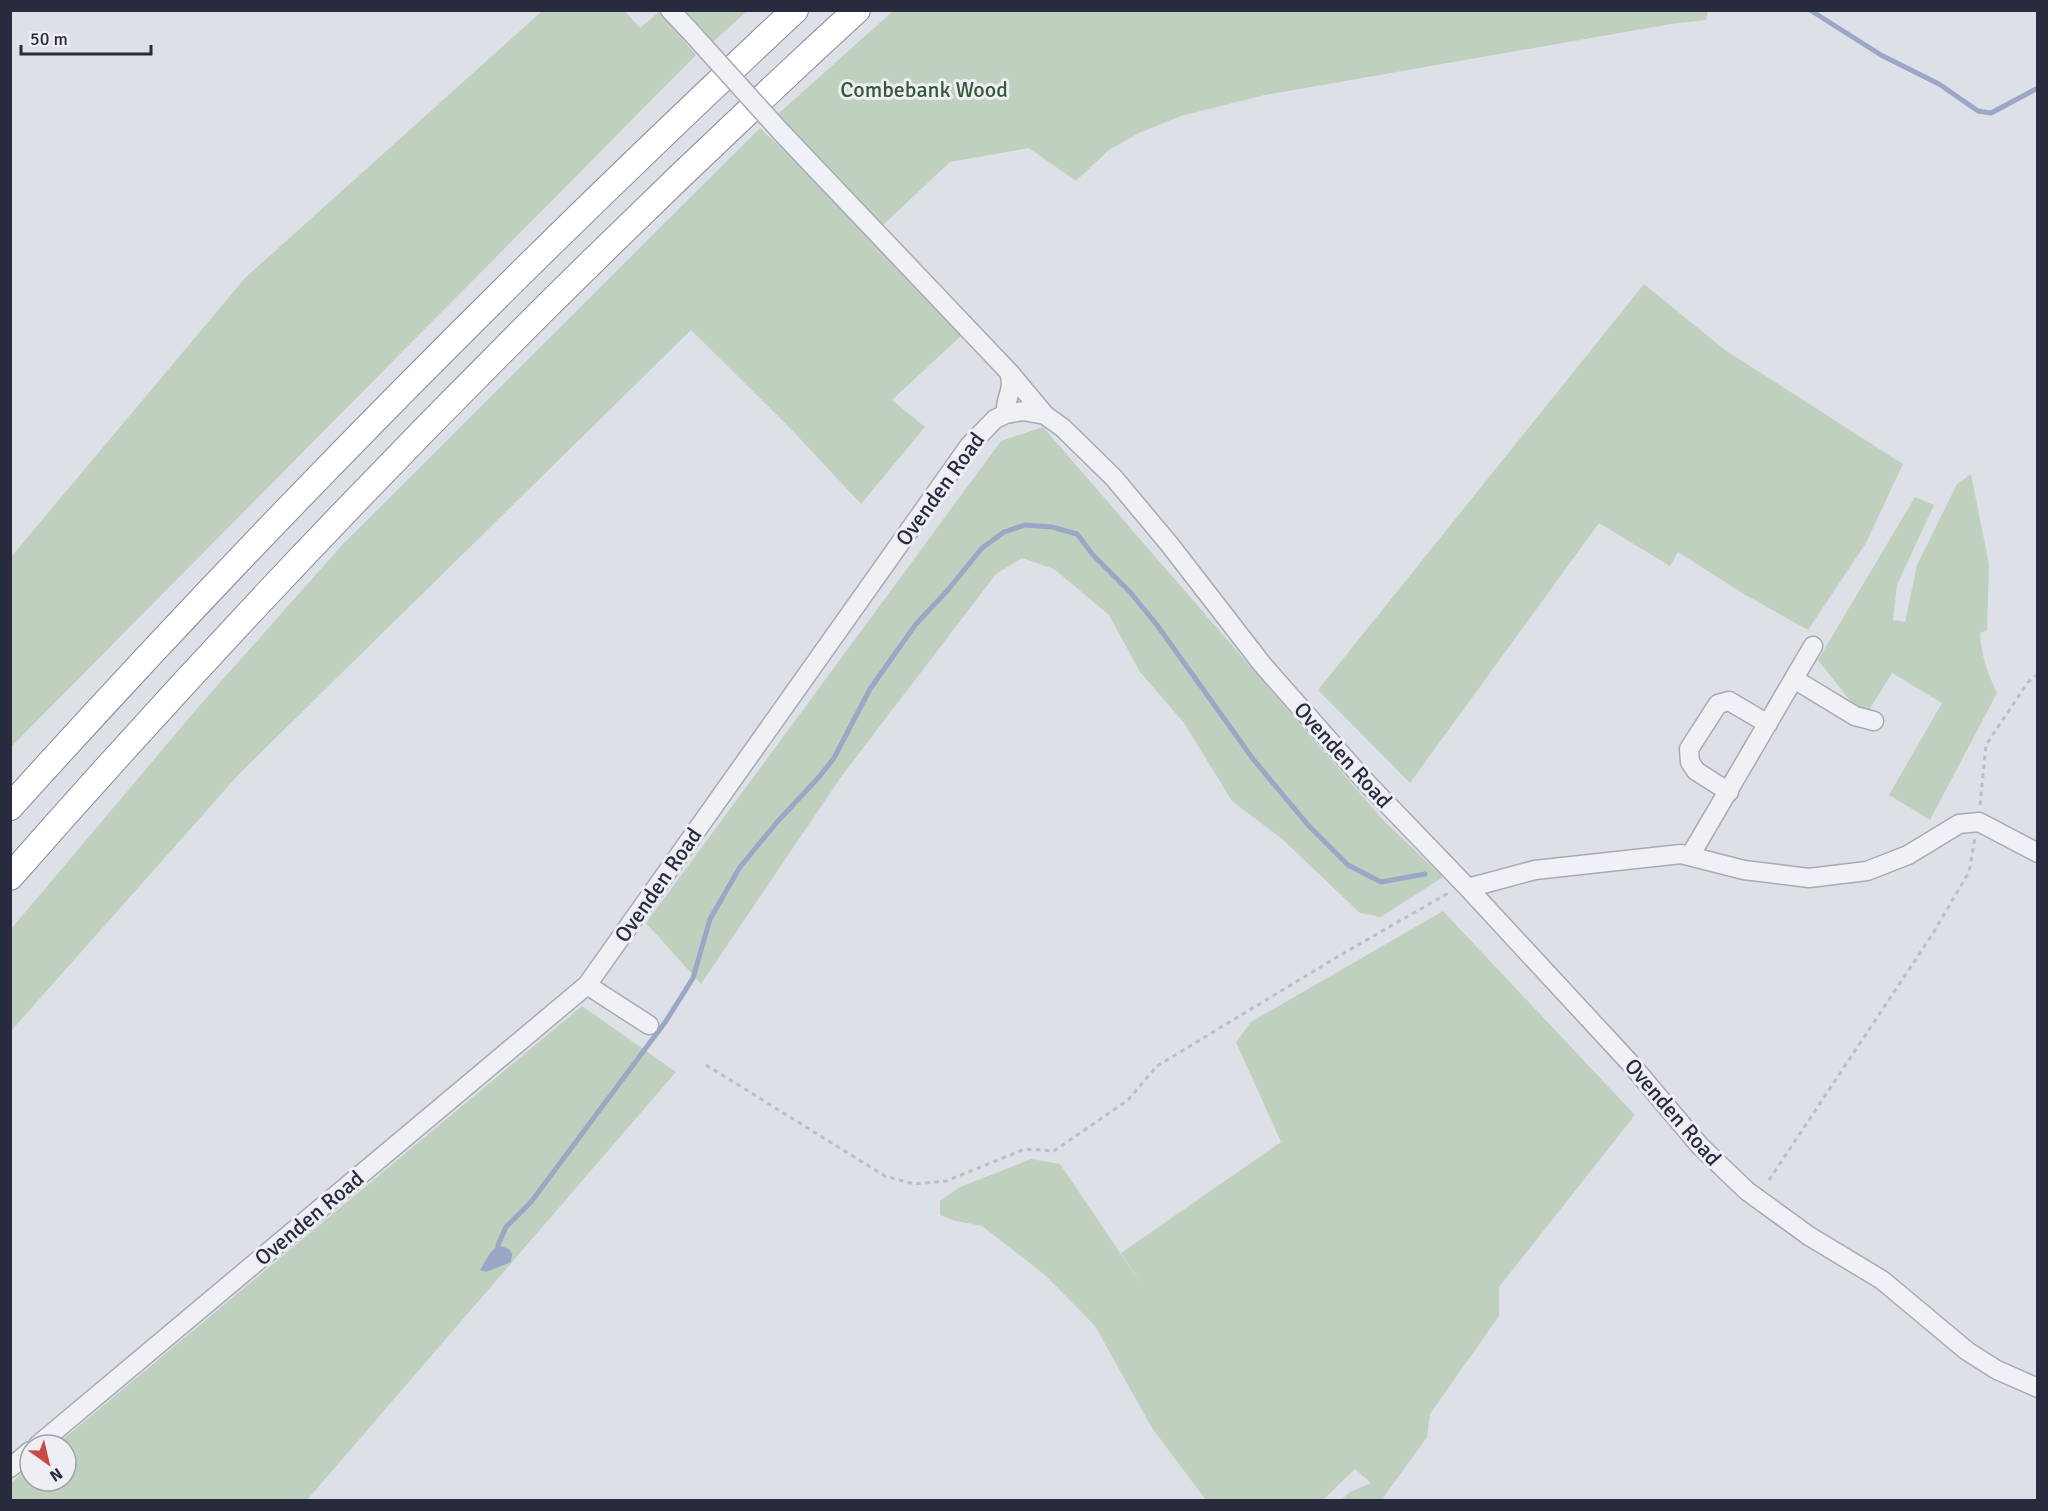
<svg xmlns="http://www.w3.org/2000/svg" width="2048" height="1511" font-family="Signika,sans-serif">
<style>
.green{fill:#c0d0bf}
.water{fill:#9aa7c6}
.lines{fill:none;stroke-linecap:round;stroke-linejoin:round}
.stream{stroke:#9aa7c6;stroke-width:5}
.minor-casing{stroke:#a7aab4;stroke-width:21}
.highway-casing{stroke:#868b9d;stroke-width:28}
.path{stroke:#bcbec5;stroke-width:3;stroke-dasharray:4.5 4.5;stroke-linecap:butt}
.minor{stroke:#f0f1f5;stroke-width:18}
.highway{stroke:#fff;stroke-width:26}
.minor-bridge-casing{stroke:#a7aab4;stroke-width:21;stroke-linecap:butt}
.minor-bridge{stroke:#f0f1f5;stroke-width:18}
.labels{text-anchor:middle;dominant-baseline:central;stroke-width:6;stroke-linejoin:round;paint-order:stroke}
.park-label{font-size:22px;fill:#365836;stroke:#edeff5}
.street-label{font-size:22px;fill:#282b3d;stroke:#edeff5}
</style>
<rect width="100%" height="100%" fill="#dee0e7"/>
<!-- green -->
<path class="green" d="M542 11H625L640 28 659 12 696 55 11 747V557L245 278Z
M681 11H747L712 43Z
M893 11H1708L1706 20 1671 24 1265 95 1181 116 1139 133 1109 150 1076 181 1029 148 950 162 882 226 778 114Z
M760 128 830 194 962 335 892 400 925 427 861 504 789 427 691 330 240 773 11 1031V929L200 705 343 544Z
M1644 284 1725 350 1903 464 1866 543 1808 630 1744 594 1678 552 1670 566 1599 523 1410 783 1318 690Z
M1043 427 1384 821 1443 877 1381 917 1360 913 1281 838 1232 801 1184 723 1140 672 1109 615 1054 569 1022 558 996 574 841 777 701 984 646 923 1001 441Z
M1971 474 1989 564 1987 630 1980 633C1981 655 1988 674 1997 693L1930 820 1889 795 1942 703 1892 673 1869 710 1859 712 1818 660 1915 497 1934 505 1897 585 1893 620 1905 622 1917 565 1957 484Z
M1443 911 1635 1115 1499 1287V1316L1430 1414 1427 1437 1383 1498 1384 1500H1341L1350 1492 1371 1483 1355 1469 1323 1500H1206L1152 1428 1095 1326 1045 1275 982 1226 956 1221 940 1215V1201L960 1187 1031 1159 1060 1164 1146 1291 1121 1253 1281 1142 1236 1042 1251 1022Z
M582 1006 676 1072 307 1500H11V1483L30 1466V1481H66V1445H56Z"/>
<!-- water -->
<path class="water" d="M498 1245 509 1249 512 1254 511 1262 486 1272 480 1270 490 1253Z"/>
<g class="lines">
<!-- stream -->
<path class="stream" d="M1810 10 1881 55 1939 84 1978 111 1991 113 2038 88
M498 1245 506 1227 531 1202 666 1021 693 978 710 919 740 867 778 821 819 777 834 758 870 689 916 624 947 591 982 548 1004 532 1025 525 1052 527 1077 534 1093 555 1130 592 1157 625 1253 759 1308 825 1348 865 1381 882 1425 874"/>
<defs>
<path id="minor" d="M670 10 689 30
M781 132 1009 372C1015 392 1004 397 1006 414
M1010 373 1045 415
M1794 679 1855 716 1874 721
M1729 792 1696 771 1690 762 1689 749 1718 704 1729 701 1768 724
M1690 856 1813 646
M1468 888 1535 870 1681 854 1744 870 1809 878 1867 871 1908 855 1959 824 1979 822 2038 853
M587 985 649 1025
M38 1445 587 985 969 446 995 419 1006 414 1023 411 1045 415 1063 428 1114 478 1170 545 1262 664 1364 780 1468 888 1630 1063 1700 1146 1747 1191 1809 1236 1882 1280 1967 1351 1997 1370 2038 1388
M10 1468 30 1451"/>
<path id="highway" d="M10 807C260 530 522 265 795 10
M10 877C277 573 559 284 857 10"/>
</defs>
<!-- minor casing -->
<use href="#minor" class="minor-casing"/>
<!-- highway casing -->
<use href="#highway" class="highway-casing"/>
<!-- path -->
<path class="path" d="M1980 805 1986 745 2028 682 2038 674
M706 1065 885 1176 914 1184 946 1181 1025 1149 1054 1151 1128 1100 1157 1066 1337 957 1450 892
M1769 1180 1932 935 1969 872 1975 838"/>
<!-- minor -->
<use href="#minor" class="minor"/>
<!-- highway -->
<use href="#highway" class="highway"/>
<defs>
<path id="minor-bridge" d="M689 30 781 132"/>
</defs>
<!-- minor-bridge casing -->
<use href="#minor-bridge" class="minor-bridge-casing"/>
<!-- minor-bridge -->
<use href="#minor-bridge" class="minor-bridge"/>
</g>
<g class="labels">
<!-- park labels -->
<g class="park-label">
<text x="924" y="89">Combebank Wood</text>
</g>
<!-- street labels -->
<g class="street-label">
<text transform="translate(940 489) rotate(-54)">Ovenden Road</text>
<text transform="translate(1343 755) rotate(48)">Ovenden Road</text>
<text transform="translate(658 885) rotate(-55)">Ovenden Road</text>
<text transform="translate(1673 1112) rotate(49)">Ovenden Road</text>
<text transform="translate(309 1218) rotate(-40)">Ovenden Road</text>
</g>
</g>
<!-- border -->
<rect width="2048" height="1511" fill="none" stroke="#282b3d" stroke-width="24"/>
<!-- north arrow -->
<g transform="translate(48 1463) rotate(146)"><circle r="28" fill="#edeff5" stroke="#9ea1ab" stroke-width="1.5"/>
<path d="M0-4.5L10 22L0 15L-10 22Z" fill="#c84b47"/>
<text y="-9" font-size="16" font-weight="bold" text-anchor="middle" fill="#282b3d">N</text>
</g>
<!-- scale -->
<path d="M21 45v9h130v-9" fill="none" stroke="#282b3d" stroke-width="3"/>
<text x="30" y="45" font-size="18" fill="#282b3d" stroke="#edeff5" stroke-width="4.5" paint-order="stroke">50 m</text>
</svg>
